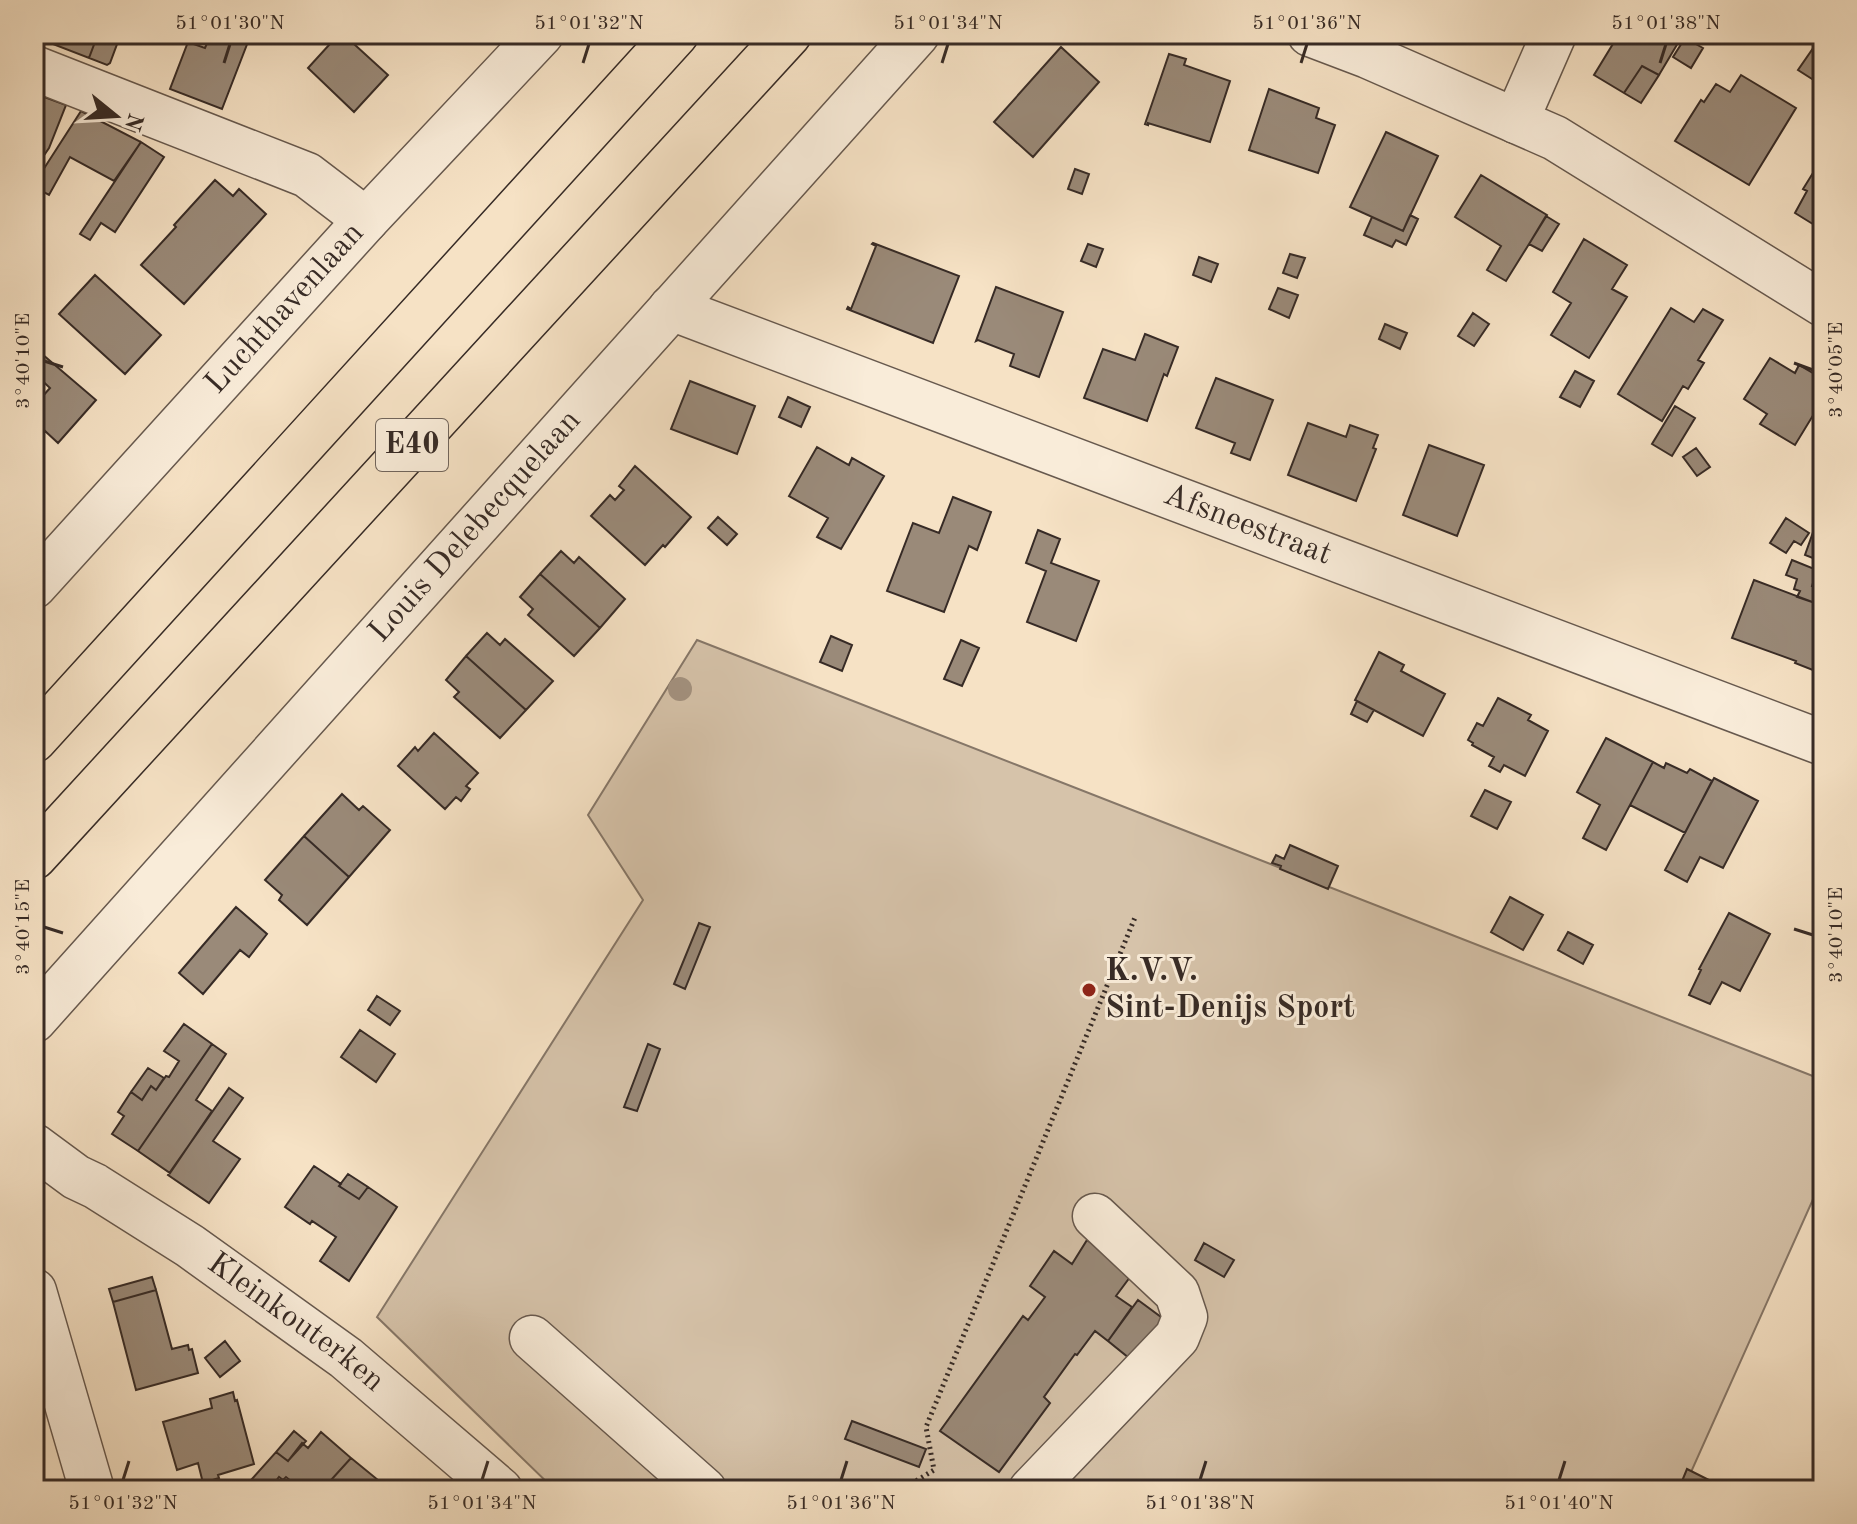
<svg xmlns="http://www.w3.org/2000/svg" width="1857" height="1524" font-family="'Old Standard TT',serif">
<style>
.green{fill:#d6c3aa;stroke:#867768;stroke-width:2}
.building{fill:#9a8a79;stroke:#372b26;stroke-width:2}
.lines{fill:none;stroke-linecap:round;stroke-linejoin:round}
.minor-casing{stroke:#67594e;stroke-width:47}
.highway-casing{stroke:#372b26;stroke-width:47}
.path{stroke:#372b26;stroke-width:5;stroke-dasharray:2 4;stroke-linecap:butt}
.minor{stroke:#f9ecd9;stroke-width:44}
.highway{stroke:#f6e2c5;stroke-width:44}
.tree{fill:#a39280}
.ticks{fill:none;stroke:#372b26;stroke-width:3}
.poi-dot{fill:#8f2418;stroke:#f9ecd9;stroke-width:3}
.labels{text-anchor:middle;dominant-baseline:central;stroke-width:6;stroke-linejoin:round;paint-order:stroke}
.shield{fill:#f9ecd9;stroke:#71655c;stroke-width:2}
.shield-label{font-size:30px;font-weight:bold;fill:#372b26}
.street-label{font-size:32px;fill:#372b26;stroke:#f9ecd9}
.poi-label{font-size:32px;font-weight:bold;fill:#372b26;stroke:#f9ecd9;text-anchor:start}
.neatline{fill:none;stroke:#372b26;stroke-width:3}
.ticks-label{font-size:20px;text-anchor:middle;fill:#372b26}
</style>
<rect width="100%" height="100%" fill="#f6e2c5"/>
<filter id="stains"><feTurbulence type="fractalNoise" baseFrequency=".0025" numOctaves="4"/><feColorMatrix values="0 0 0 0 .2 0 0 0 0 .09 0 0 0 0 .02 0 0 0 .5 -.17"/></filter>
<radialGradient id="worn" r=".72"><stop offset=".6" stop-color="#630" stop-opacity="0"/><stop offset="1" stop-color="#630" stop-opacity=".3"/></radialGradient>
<!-- green -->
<path class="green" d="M697 640 1823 1080V1177L1683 1490H555L377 1317 643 900 588 815Z"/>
<!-- building -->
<path class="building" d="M48 34H98L89 58 45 41Z
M98 34H129L127 43 119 39 110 63 107 65 89 58Z
M211 34H251L222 109 170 89 188 42 205 48Z
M339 34H343L388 75 354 112 308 68Z
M1619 34H1661L1678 43 1659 75 1642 66 1624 93 1594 75Z
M1685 38 1703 48 1691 68 1673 57Z
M1823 42V86L1798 70 1816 44 1820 47Z
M1061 47 1099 82 1033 157 994 122Z
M1169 54 1186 59 1184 65 1230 81 1210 142 1148 123V125L1145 124Z
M1642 66 1659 75 1641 103 1624 93Z
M1741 75 1796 108 1749 185 1675 141 1701 100 1704 102 1716 84 1730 92Z
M1269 89 1319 108 1316 118 1335 125 1318 173 1249 150Z
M39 95 66 105 49 148 34 170V144L36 141 34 140V110Z
M81 111 141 142 114 181 70 157 49 195 34 187V184Z
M1386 132 1438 156 1403 231 1350 207Z
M141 142 164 157 115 232 101 223 90 240 80 234Z
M1821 160 1823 161V215L1816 226 1795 213 1807 191 1803 189Z
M1075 169 1089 174 1082 194 1068 189Z
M1481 175 1547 215 1506 281 1487 270 1501 246 1455 217Z
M215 180 233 196 239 189 266 214 184 304 141 265 176 227 174 225Z
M1410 215 1418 219 1406 245 1396 240 1392 247 1364 235 1372 217 1403 231Z
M1546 216 1559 224 1542 251 1529 244Z
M1584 239 1627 265 1612 289 1627 297 1589 358 1551 335 1571 303 1553 292Z
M873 243 959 276 933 343 847 309 848 307 851 309 876 246 872 244Z
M1088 244 1103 249 1096 267 1081 261Z
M1290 254 1305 258 1297 278 1283 273Z
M1199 257 1218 264 1211 282 1193 275Z
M95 275 161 335 125 374 59 314Z
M996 287 1063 312 1039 377 1010 366 1014 354 978 340 976 341Z
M1278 288 1298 295 1289 318 1269 309Z
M1671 308 1694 322 1703 309 1723 320 1698 360 1704 363 1688 389 1683 386 1662 421 1618 394Z
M1473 313 1489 324 1474 346 1458 336Z
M1385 324 1407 333 1400 349 1379 339Z
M1145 334 1178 347 1167 376 1164 374 1147 421 1084 398 1103 349 1135 360Z
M42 354 96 400 58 443 45 431 40 436 34 430V406L50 388 34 373V363Z
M1770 358 1795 373 1799 365 1823 379V399L1795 445 1760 424 1767 414 1744 399Z
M1575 371 1594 381 1580 407 1560 397Z
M1216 378 1273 400 1250 460 1231 453 1235 443 1196 428Z
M690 381 755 406 737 454 671 429Z
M788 397 810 407 801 427 779 417Z
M1675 406 1695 418 1672 456 1652 444Z
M1308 423 1346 437 1350 425 1378 435 1373 448 1376 449 1356 501 1288 475Z
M1429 445 1484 465 1457 536 1403 515Z
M817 447 849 465 852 458 884 476 841 549 817 537 828 518 789 496Z
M1696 448 1710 467 1697 476 1683 457Z
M635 466 691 517 665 547 663 545 645 565 591 516 610 495 615 500 624 490 619 486Z
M953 497 991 512 977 550 969 546 944 612 887 591 913 523 939 533Z
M1823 504V562L1805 555Z
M718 517 737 534 727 545 708 528Z
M1786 518 1809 533 1801 545 1794 541 1786 553 1770 543Z
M1038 530 1060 539 1051 563 1099 581 1076 641 1027 622 1046 571 1026 563Z
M561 551 574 563 579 557 625 599 600 628 540 574Z
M1792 560 1817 570 1812 586 1821 589 1815 603 1797 597 1800 591 1794 589 1797 579 1786 575Z
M540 574 600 628 574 656 528 615 533 609 520 597Z
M1754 580 1823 606V674L1795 663 1796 661 1732 638Z
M487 633 500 645 505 639 553 681 526 710 466 656Z
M831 636 852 645 842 671 820 662Z
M961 640 979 648 962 686 944 679Z
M1379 652 1404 665 1401 671 1445 694 1423 736 1355 700Z
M466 656 526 710 500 738 454 697 459 692 446 680Z
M1498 698 1531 715 1528 720 1548 731 1525 776 1504 765 1500 772 1489 766 1494 757 1472 745 1473 743 1468 740 1477 723 1483 726Z
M1357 701 1374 710 1367 722 1351 714Z
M434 733 478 773 466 786 470 789 461 801 456 797 445 809 398 766 415 747 418 751Z
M1606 738 1653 762 1606 850 1583 838 1600 805 1577 792Z
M1653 762 1664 768 1666 763 1687 773 1690 769 1712 781 1685 833 1630 805Z
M1714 778 1758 801 1723 868 1700 857 1687 882 1665 870Z
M1485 790 1511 802 1497 829 1471 816Z
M342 794 359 810 363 806 390 830 349 877 304 836Z
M304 836 349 877 307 925 279 900 282 895 265 880Z
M1290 845 1338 866 1328 889 1280 869 1281 866 1272 863 1276 855 1284 859Z
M1510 897 1543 915 1523 950 1491 932Z
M236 907 267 934 249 957 240 950 203 994 179 973Z
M1729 913 1770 934 1740 991 1722 982 1710 1004 1689 995 1701 970 1699 969Z
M699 923 710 927 685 989 674 984Z
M1568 932 1593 945 1583 964 1558 950Z
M377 996 400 1011 390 1025 368 1010Z
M184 1024 212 1044 138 1151 112 1134 124 1116 118 1112 131 1092 142 1100 151 1086 156 1090 166 1076 169 1077 179 1061 164 1051Z
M360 1030 395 1054 376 1082 341 1057Z
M212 1044 226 1054 196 1100 212 1111 170 1173 138 1151Z
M648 1044 660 1049 637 1111 624 1107Z
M148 1068 164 1078 156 1090 151 1086 142 1100 131 1092Z
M229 1088 243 1098 213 1141 240 1159 209 1203 168 1175Z
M314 1166 341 1184 339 1186 359 1199 368 1187 397 1207 349 1281 320 1261 336 1237 312 1221 310 1224 285 1207Z
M348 1174 368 1187 359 1199 339 1186Z
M1087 1240 1133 1273 1116 1296 1132 1307 1108 1341 1095 1331 1077 1355 1075 1354 1044 1397 1050 1403 999 1472 940 1431 1023 1316 1028 1320 1045 1297 1030 1286 1054 1251 1072 1264Z
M1204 1243 1234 1260 1224 1277 1195 1260Z
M152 1277 156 1290 113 1302 109 1289Z
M156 1290 172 1349 188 1345 189 1350 192 1349 198 1373 136 1390 113 1302Z
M1138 1300 1165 1320 1134 1362 1108 1341Z
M225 1341 240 1361 220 1377 205 1358Z
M233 1392 235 1401 237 1400 254 1464 218 1475 219 1478 203 1483 198 1463 177 1470 163 1422 212 1408 210 1399Z
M852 1421 926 1449 919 1467 845 1439Z
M294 1431 306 1441 288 1461 276 1452Z
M321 1432 351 1458 322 1490H302L286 1477 283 1480 279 1477 269 1490H265L252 1479 276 1452 288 1461 302 1443 308 1448Z
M351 1458 378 1480 369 1490H322Z
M1687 1469 1713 1482 1710 1490H1690L1680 1486Z"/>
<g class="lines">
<defs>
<g id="minor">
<path d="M1310 34 1368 56 1555 138 1823 304"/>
<path d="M34 68 307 175 366 220"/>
<path d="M1516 121 1554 34"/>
<path id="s1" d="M671 308 1823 743"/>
<path id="s2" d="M34 586 366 220 541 34"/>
<path id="s3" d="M34 1020 917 34"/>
<path id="s4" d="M34 1146 76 1177 95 1186 190 1246 346 1358 500 1490"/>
<path d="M34 1291 92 1490"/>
<path d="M532 1338 704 1490"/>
<path d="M1031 1490 1177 1337 1185 1317 1177 1293 1095 1216"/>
</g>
<path id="highway" d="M34 740 676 34
M34 857 789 34"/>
</defs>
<!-- minor casing -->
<use href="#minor" class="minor-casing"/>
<!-- highway casing -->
<use href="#highway" class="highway-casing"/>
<!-- path -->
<path class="path" d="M901 1490 934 1470 926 1427 1136 915"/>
<!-- minor -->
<use href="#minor" class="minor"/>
<!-- highway -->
<use href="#highway" class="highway"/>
</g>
<!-- trees -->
<circle class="tree" cx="680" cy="689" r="12"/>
<!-- ticks -->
<path class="ticks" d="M224 63 230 44M583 63 589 44M942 63 948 44M1301 63 1307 44M1660 63 1666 44M44 361 63 367M1794 363 1813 370M44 927 63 933M1794 929 1813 935M123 1480 129 1461M482 1480 488 1461M841 1480 847 1461M1200 1480 1206 1461M1559 1480 1565 1461"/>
<!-- markers -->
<circle class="poi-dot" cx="1089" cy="990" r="8"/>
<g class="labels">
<!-- shield labels -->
<rect class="shield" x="376" y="419" width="72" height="52" rx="6"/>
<g class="shield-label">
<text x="412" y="445">E40</text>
</g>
<!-- street labels -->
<g class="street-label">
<text stroke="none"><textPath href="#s2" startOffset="374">Luchthavenlaan</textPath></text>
<text stroke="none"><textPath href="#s1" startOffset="616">Afsneestraat</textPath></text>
<text stroke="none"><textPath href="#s3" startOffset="662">Louis Delebecquelaan</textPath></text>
<text stroke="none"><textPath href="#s4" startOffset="316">Kleinkouterken</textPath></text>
</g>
<!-- poi labels -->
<g class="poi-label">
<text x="1105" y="972">K.V.V.<tspan x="1105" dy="37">Sint-Denijs Sport</tspan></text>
</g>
</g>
<!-- margin -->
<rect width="1857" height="1524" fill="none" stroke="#f6e2c5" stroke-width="88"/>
<!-- north arrow -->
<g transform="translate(116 116) rotate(108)" stroke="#f9ecd9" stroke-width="6" paint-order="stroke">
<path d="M0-6L14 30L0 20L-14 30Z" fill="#372b26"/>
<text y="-12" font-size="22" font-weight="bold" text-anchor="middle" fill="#372b26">N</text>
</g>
<rect x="44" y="44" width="1769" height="1436" class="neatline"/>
<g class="ticks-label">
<text x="230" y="29">51°01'30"N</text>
<text x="589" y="29">51°01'32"N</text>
<text x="948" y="29">51°01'34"N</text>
<text x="1307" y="29">51°01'36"N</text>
<text x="1666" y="29">51°01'38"N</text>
<text transform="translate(22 361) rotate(-90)" y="7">3°40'10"E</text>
<text transform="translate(1835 370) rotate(-90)" y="7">3°40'05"E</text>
<text transform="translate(22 927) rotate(-90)" y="7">3°40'15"E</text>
<text transform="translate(1835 935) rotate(-90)" y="7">3°40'10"E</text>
<text x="123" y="1509">51°01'32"N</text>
<text x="482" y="1509">51°01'34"N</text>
<text x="841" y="1509">51°01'36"N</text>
<text x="1200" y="1509">51°01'38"N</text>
<text x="1559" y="1509">51°01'40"N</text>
</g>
<rect width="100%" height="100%" filter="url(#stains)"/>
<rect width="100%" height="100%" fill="url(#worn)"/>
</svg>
